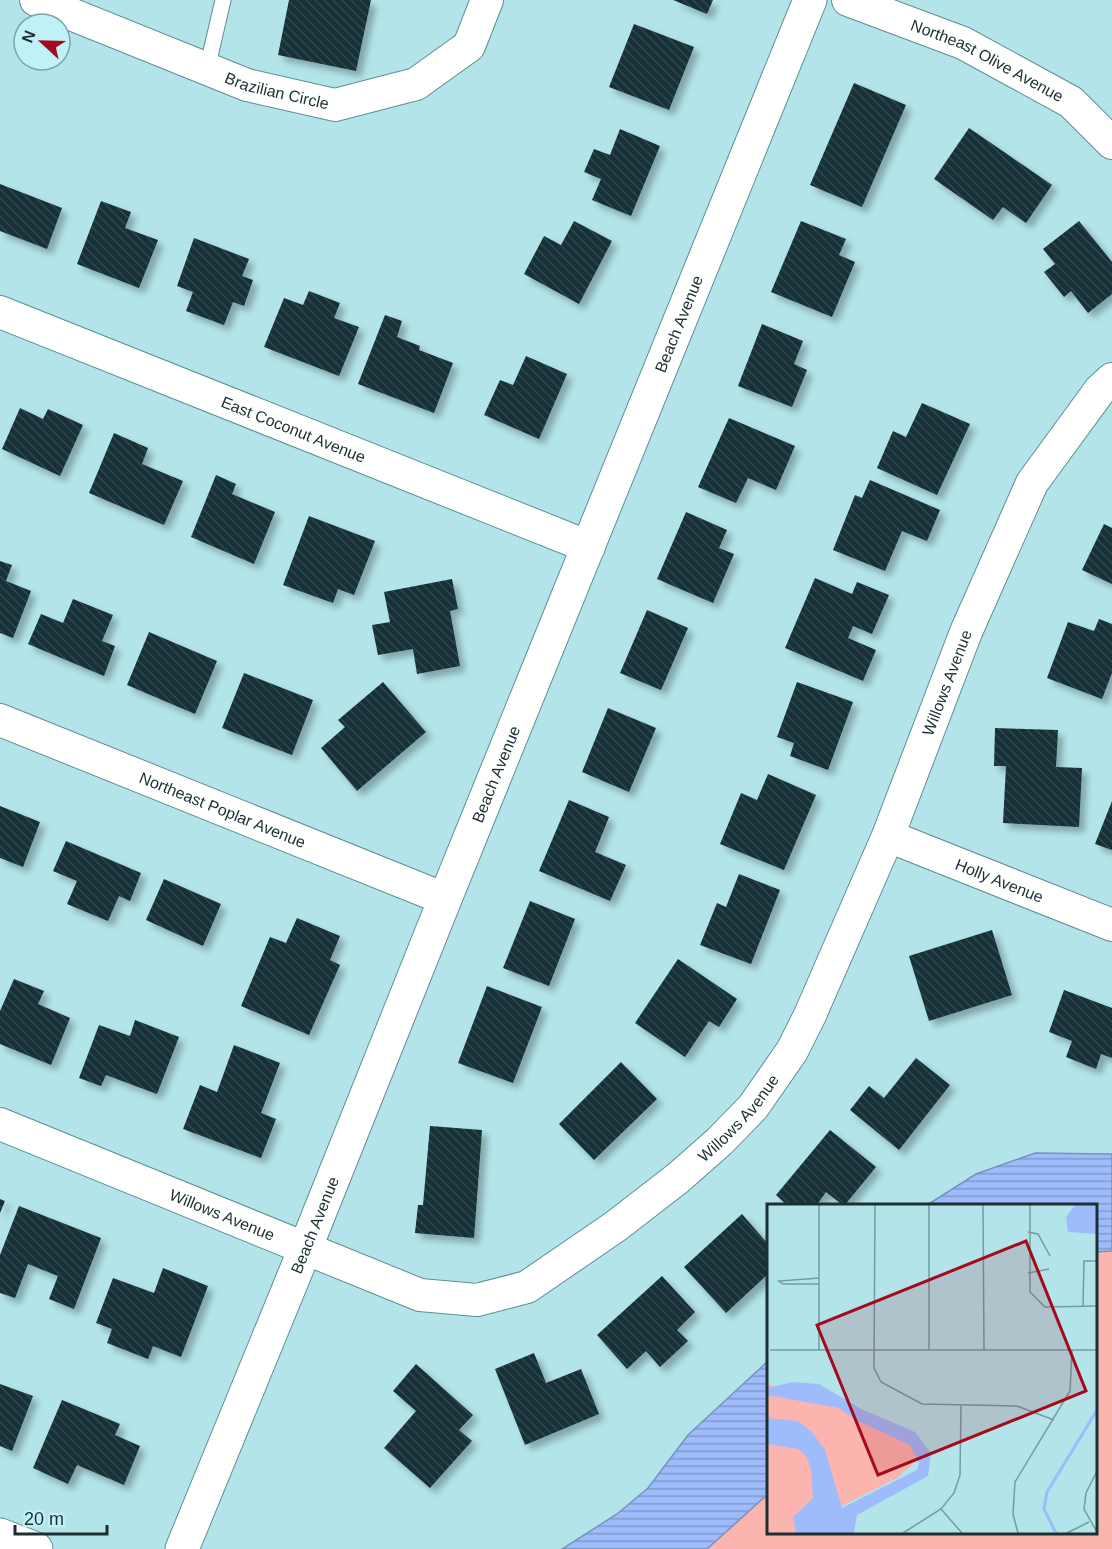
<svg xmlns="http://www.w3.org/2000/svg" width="1112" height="1549" font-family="Arial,sans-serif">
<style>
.park{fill:#fbb5ae}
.water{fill:url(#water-rules);stroke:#7792bf;stroke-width:1.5}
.building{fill:url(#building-back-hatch);filter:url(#shadow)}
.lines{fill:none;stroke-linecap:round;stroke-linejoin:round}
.lane-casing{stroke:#5f8e94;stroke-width:17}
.street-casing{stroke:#5f8e94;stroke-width:34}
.secondary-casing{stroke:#5f8e94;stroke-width:35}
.lane{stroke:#fff;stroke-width:15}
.street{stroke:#fff;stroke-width:32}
.secondary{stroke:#fff;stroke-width:33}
.labels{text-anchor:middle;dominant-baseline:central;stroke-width:6;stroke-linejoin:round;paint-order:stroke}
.street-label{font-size:16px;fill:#1c2f32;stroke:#bff1f7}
.inset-river{fill:none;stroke:#9ebcfc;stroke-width:3}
.inset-road{fill:none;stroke:#769ca0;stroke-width:1.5}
.view{fill:#a40a1b;fill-opacity:0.15;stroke:#a40a1b;stroke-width:3}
.inset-edge{fill:none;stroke:#1c2f32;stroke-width:3}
</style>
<defs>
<pattern id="water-rules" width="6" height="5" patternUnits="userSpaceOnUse" patternTransform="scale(1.5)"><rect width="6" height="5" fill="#9ebcfc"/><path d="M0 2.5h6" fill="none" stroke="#8099cd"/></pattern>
<pattern id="building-back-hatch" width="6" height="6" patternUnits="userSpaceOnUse" patternTransform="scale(1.5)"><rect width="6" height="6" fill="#193038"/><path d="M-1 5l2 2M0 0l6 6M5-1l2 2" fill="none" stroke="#31464d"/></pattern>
<filter id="shadow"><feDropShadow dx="5.5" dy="5.5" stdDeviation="3" flood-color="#0004"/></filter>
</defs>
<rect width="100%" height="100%" fill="#b2e4e9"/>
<!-- park -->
<path class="park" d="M1096 1209 1112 1227V1549H624L768 1371V1532H1096Z"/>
<!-- water -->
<path class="water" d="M1035 1153 1112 1154V1251L1096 1252V1206L927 1205 976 1174Z
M768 1361V1494L707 1549H562L617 1514 648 1488 688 1435Z"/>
<!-- building -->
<path class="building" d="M289 0H371L356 71 278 55Z
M673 0H713L707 14Z
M634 24 694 47 669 110 609 87Z
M854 83 906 105 862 207 810 185Z
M969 128 1052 185 1026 223 1003 207 993 220 934 179Z
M620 129 660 146 631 216 592 200 601 179 584 172 594 149 610 155Z
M0 184 62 208 47 249 0 231Z
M101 201 131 212 125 228 158 240 139 288 77 264Z
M574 221 612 241 579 304 524 274 544 236 561 245Z
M801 221 846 239 839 255 855 262 832 317 771 292Z
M1079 221 1112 262V294L1088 313 1071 291 1064 297 1044 272 1055 264 1043 249Z
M194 238 249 259 242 276 253 280 244 306 233 302 224 325 186 311 193 292 177 286Z
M309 291 340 303 334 318 359 327 339 376 264 347 284 298 303 305Z
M385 315 402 321 397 337 420 346 419 350 453 363 434 413 358 384Z
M762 324 803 341 794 364 807 370 792 407 738 386Z
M526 356 567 374 539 439 484 415 500 380 513 385Z
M922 403 970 424 937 495 877 468 893 431 906 437Z
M20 408 43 419 48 409 83 425 60 476 2 449Z
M729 418 795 446 776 490 748 478 736 503 698 487Z
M114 433 148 448 142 464 183 481 164 525 89 493Z
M216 475 236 484 232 494 275 512 254 564 191 537Z
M870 480 940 510 927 541 902 531 885 571 833 550 855 495 862 498Z
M686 512 727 530 719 548 734 554 713 603 657 579Z
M309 516 375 541 354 595 338 589 333 603 283 585Z
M1104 524 1112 528V584L1082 570Z
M0 561 12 565 6 581 31 591 13 638 0 633Z
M815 578 852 594 857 582 889 595 872 634 853 626 848 638 876 650 863 681 785 648Z
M452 579 458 609 450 611 460 666 417 674 413 649 378 655 372 625 390 622 384 592Z
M73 599 113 615 102 641 115 646 104 676 28 644 41 614 63 623Z
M647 610 688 628 661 690 620 673Z
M1099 619 1112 624V673L1102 699 1047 678 1068 622 1094 631Z
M149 632 217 661 195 714 127 685Z
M244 673 313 700 292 755 222 728Z
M383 682 426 732 357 791 321 748 345 727 338 720Z
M797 682 853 702 828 770 790 756 794 743 777 737Z
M608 708 656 728 629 792 582 772Z
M995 728 1058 730 1056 767 1082 768 1079 827 1003 823 1006 766H994Z
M768 774 816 795 784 870 720 844 741 793 757 800Z
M569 800 609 817 595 852 626 865 610 901 539 871Z
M1112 801V850L1095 844Z
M0 806 40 822 23 867 0 858Z
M66 841 141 873 130 901 119 896 108 921 67 904 77 881 53 871Z
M739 874 780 890 751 964 700 945 717 903 726 907Z
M164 879 221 904 203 946 146 920Z
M530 901 575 919 549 986 503 968Z
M297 918 340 936 330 960 340 965 309 1035 241 1006 270 937 286 943Z
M992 930 1012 995 929 1021 909 956Z
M678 959 737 999 719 1027 709 1021 685 1057 635 1023Z
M14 979 44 991 38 1004 70 1018 51 1065 0 1044V1011Z
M487 986 542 1007 513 1083 458 1063Z
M1064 990 1112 1008V1058L1101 1054 1096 1069 1066 1057 1072 1041 1049 1032Z
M135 1020 179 1037 157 1094 106 1075 101 1086 79 1078 99 1025 130 1036Z
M234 1045 280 1063 261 1113 276 1119 261 1158 183 1129 200 1085 217 1092Z
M916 1058 950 1085 899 1150 850 1110 869 1086 884 1098Z
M621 1062 657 1099 594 1160 559 1124Z
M430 1126 482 1130 474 1238 415 1233 418 1205H423Z
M830 1130 876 1167 844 1206 826 1192 816 1206H788L776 1195Z
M0 1199 5 1201 0 1213Z
M19 1206 101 1238 74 1309 49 1299 58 1276 28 1264 15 1298 0 1293V1255Z
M742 1214 768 1244V1274L726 1313 684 1267Z
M163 1268 208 1286 181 1357 153 1346 148 1359 107 1343 112 1329 96 1323 113 1278 154 1293Z
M662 1276 695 1312 677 1330 688 1341 660 1367 646 1351 627 1369 597 1335Z
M534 1353 546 1383 581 1369 599 1414 525 1445 495 1369Z
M416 1364 473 1415 459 1430 472 1441 430 1488 384 1448 416 1411 393 1391Z
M0 1384 33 1396 12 1451 0 1446Z
M62 1400 120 1424 115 1435 140 1446 124 1485 77 1465 68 1484 33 1468Z"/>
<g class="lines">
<defs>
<path id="lane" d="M207 69 223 0"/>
<g id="street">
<path id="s1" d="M36 0 247 85 335 105 416 84 469 46 487 0"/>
<path id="s2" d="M848 0 963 43 1071 102 1112 143"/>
<path id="s3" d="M0 312 589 547"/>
<path id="s4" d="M0 720 445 899"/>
<path id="s5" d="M888 836 1112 925"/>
<path id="s6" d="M0 1124 420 1295 477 1300 527 1287 616 1226 678 1178 720 1141 753 1107 792 1051 810 1015 888 836 966 632 1032 483 1100 390 1112 379"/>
</g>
<g id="secondary">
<path d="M0 1535 36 1549"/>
<path id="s7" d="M182 1549 305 1249 445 899 810 0"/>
</g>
</defs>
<!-- lane casing -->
<use href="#lane" class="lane-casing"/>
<!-- street casing -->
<use href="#street" class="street-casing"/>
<!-- secondary casing -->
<use href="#secondary" class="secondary-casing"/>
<!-- lane -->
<use href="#lane" class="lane"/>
<!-- street -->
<use href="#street" class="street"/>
<!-- secondary -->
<use href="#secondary" class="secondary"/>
</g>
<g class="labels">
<!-- street labels -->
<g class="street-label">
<text stroke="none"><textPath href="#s2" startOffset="152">Northeast Olive Avenue</textPath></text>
<text stroke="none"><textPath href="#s1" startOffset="258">Brazilian Circle</textPath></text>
<text stroke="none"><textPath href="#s7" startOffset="1322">Beach Avenue</textPath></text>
<text stroke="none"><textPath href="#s3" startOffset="316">East Coconut Avenue</textPath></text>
<text stroke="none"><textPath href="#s6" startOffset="1320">Willows Avenue</textPath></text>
<text stroke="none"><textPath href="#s7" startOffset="836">Beach Avenue</textPath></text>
<text stroke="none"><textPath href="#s4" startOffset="240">Northeast Poplar Avenue</textPath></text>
<text stroke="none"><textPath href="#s5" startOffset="120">Holly Avenue</textPath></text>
<text stroke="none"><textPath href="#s6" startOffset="834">Willows Avenue</textPath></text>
<text stroke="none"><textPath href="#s6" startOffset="240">Willows Avenue</textPath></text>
<text stroke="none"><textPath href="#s7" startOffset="350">Beach Avenue</textPath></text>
</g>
</g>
<!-- overview -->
<g transform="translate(767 1204)">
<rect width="330" height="330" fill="#b2e4e9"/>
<path d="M0 180 124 217 156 251 130 274 61 309 63 329H0Z" fill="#fbb5ae"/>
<path d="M308 1H330V30L301 28 299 13ZM26 178 52 180 94 205 148 228 164 249 161 272 90 311 87 329H29L26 313 46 294 44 266 40 253 31 245 0 240V214L31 217 45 228 58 246 75 304 150 266 152 259 143 241 89 216 72 204 0 191V184Z" fill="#9ebcfc"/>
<path class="inset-river" d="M289 329 277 305 280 288 330 206"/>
<path class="inset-road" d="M52 1V146M108 1 107 164 114 178 155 200 250 202 287 216M162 1V146M216 1 217 146M263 1V88L278 103 330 102M261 28 271 30 283 52M261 69 282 65M52 74 12 77 16 80H52M316 102 317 57H330M3 146H330M330 267 319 289 317 305 330 328M174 305 195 329M136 329 174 305 187 289 193 271 194 202M251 329 246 310 248 278 303 187 305 146M300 329 322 318"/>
<path class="view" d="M259 37 319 187 111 271 50 121Z"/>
<rect width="330" height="330" class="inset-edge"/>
</g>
<!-- north arrow -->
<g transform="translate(42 42) rotate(292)"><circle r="28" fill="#bff1f7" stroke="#7ea3a8" stroke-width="1.5"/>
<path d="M0-4.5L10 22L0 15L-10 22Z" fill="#a40a1b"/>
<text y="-9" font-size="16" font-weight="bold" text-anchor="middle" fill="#1c2f32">N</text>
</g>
<!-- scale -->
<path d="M15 1525v9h92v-9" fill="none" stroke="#1c2f32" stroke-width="3"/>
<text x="24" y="1525" font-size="18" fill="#1c2f32" stroke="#bff1f7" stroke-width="4.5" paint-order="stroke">20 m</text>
</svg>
